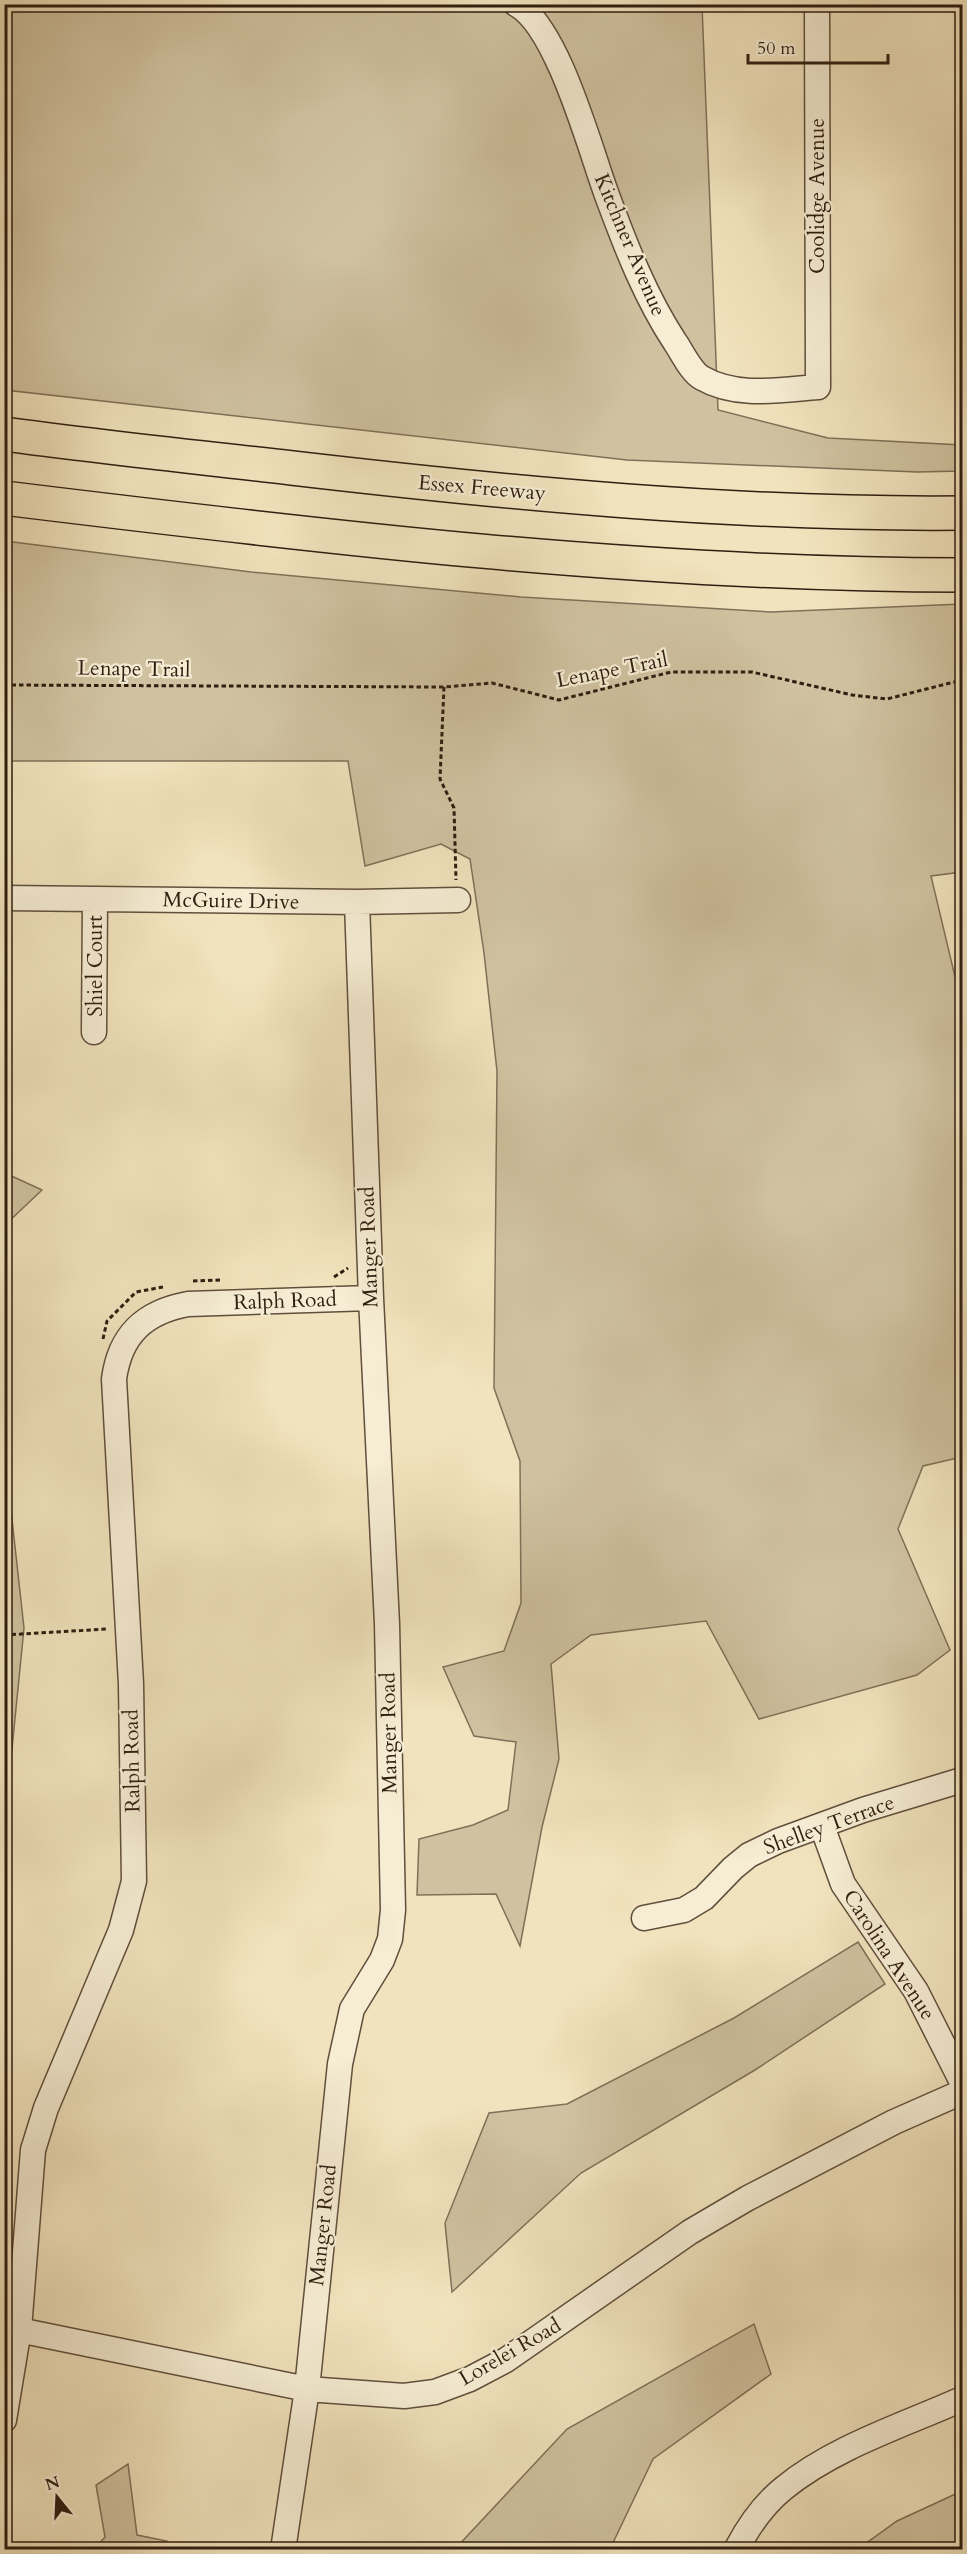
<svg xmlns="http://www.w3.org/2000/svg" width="967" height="2554" font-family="Cardo,serif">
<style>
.green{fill:#d0c2a0;stroke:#807058;stroke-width:1.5}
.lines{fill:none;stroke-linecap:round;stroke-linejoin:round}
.minor-casing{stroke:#604f3c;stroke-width:27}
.highway-casing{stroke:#2f1e11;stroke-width:36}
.path{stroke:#2f1e11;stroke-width:3;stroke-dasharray:4.5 3;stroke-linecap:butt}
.minor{stroke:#f6edd4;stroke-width:24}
.highway{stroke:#f1e3bd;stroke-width:33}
.labels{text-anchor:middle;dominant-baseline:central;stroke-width:4.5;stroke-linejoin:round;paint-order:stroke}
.street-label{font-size:21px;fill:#2f1e11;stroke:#f6edd4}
</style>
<rect width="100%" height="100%" fill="#f1e3bd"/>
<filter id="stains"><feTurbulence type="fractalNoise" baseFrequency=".00333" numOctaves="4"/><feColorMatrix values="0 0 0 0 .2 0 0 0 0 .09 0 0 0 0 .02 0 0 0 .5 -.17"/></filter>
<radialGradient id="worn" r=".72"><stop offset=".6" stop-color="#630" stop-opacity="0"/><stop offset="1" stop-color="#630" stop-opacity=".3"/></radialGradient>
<!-- green -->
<path class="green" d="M5 5H702L718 410 828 438 962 445V471L917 472 627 460 5 390Z
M5 541 251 572 521 597 771 612 962 604V872L931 876 956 981 962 988V1457L923 1466 898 1529 950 1650 917 1675 759 1719 706 1621 591 1635 551 1664 559 1759 542 1827 520 1946 496 1894 417 1895 419 1839 473 1825 508 1810 516 1742 474 1736 443 1667 504 1651 521 1603 520 1461 494 1388 497 1071 484 953 470 859 441 844 365 866 348 761H5Z
M5 1173 42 1190 5 1225Z
M5 1456 24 1628 5 1819H4Z
M858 1942 885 1984 755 2070 581 2173 452 2292 445 2223 489 2113 567 2104 734 2018Z
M754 2324 771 2374 653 2459 610 2549H455L567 2429Z
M128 2464 137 2535 167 2541 166 2549H94L105 2537 96 2485Z
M962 2491V2549H858L897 2521Z"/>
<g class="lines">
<defs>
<path id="minor" d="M516 4C558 26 591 153 608 198 626 247 646 298 675 342 682 352 691 372 702 378 737 398 779 390 818 387L817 4
M4 898 357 902 458 900
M94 1032 95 899
M822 1826 843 1884 916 1991 962 2082
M644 1918 684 1910 704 1898 733 1868 749 1855 778 1841 863 1810 962 1780
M4 2327 307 2389 404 2396 435 2392 470 2379 506 2360 690 2232 748 2198 894 2122 962 2092
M4 2420 19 2329 33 2150 46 2108 121 1930 134 1881 131 1684 114 1379C120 1335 144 1312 188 1304L371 1298
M283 2550 307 2389 340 2064 352 2009 382 1960 390 1939 393 1910 387 1624 371 1298 357 902
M736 2550C748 2527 764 2504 784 2488 834 2447 904 2425 962 2399"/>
<path id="highway" d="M4 434C100 447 196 457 292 468 515 494 739 515 962 513
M4 498C322 537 642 575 962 575"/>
</defs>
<!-- minor casing -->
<use href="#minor" class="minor-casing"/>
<!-- highway casing -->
<use href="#highway" class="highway-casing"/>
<!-- path -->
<path class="path" d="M4 685 444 687 492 683 559 700 671 672H752L852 695 887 699 962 680
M444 687 440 779 454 808 456 880
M334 1277 348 1268
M193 1281 220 1280
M103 1339 107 1321 136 1292 163 1287
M4 1635 107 1629"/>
<!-- minor -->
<use href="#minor" class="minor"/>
<!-- highway -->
<use href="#highway" class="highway"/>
</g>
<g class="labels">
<!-- street labels -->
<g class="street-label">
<text transform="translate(817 196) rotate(-90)">Coolidge Avenue</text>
<text transform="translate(630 245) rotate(67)">Kitchner Avenue</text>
<text transform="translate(482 488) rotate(5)">Essex Freeway</text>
<text transform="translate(134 669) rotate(1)">Lenape Trail</text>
<text transform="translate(612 670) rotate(-11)">Lenape Trail</text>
<text transform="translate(231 901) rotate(1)">McGuire Drive</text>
<text transform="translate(95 966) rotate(-90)">Shiel Court</text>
<text transform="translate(369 1247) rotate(-92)">Manger Road</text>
<text transform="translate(285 1301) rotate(-2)">Ralph Road</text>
<text transform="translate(389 1733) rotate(-91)">Manger Road</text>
<text transform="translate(132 1761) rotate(-91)">Ralph Road</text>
<text transform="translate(829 1825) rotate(-20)">Shelley Terrace</text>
<text transform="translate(889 1955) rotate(57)">Carolina Avenue</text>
<text transform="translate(323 2225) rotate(-84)">Manger Road</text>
<text transform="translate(510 2352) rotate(-30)">Lorelei Road</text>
</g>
</g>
<!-- margin -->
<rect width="967" height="2554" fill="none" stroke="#f1e3bd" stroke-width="24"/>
<rect x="6" y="6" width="955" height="2542" fill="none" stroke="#2f1e11" stroke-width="3"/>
<rect x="12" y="12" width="943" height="2530" fill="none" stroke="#2f1e11" stroke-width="1.5"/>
<!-- north arrow -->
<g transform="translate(57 2497) rotate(342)" stroke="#f6edd4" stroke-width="4.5" paint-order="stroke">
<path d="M0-4.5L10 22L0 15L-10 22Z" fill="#2f1e11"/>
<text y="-9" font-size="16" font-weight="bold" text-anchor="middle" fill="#2f1e11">N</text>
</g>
<!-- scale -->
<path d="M748 54v9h140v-9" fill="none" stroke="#2f1e11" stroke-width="3"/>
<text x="757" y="54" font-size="18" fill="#2f1e11" stroke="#f6edd4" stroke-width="4.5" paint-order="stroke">50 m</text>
<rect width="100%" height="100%" filter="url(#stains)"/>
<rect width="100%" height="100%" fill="url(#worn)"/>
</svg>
